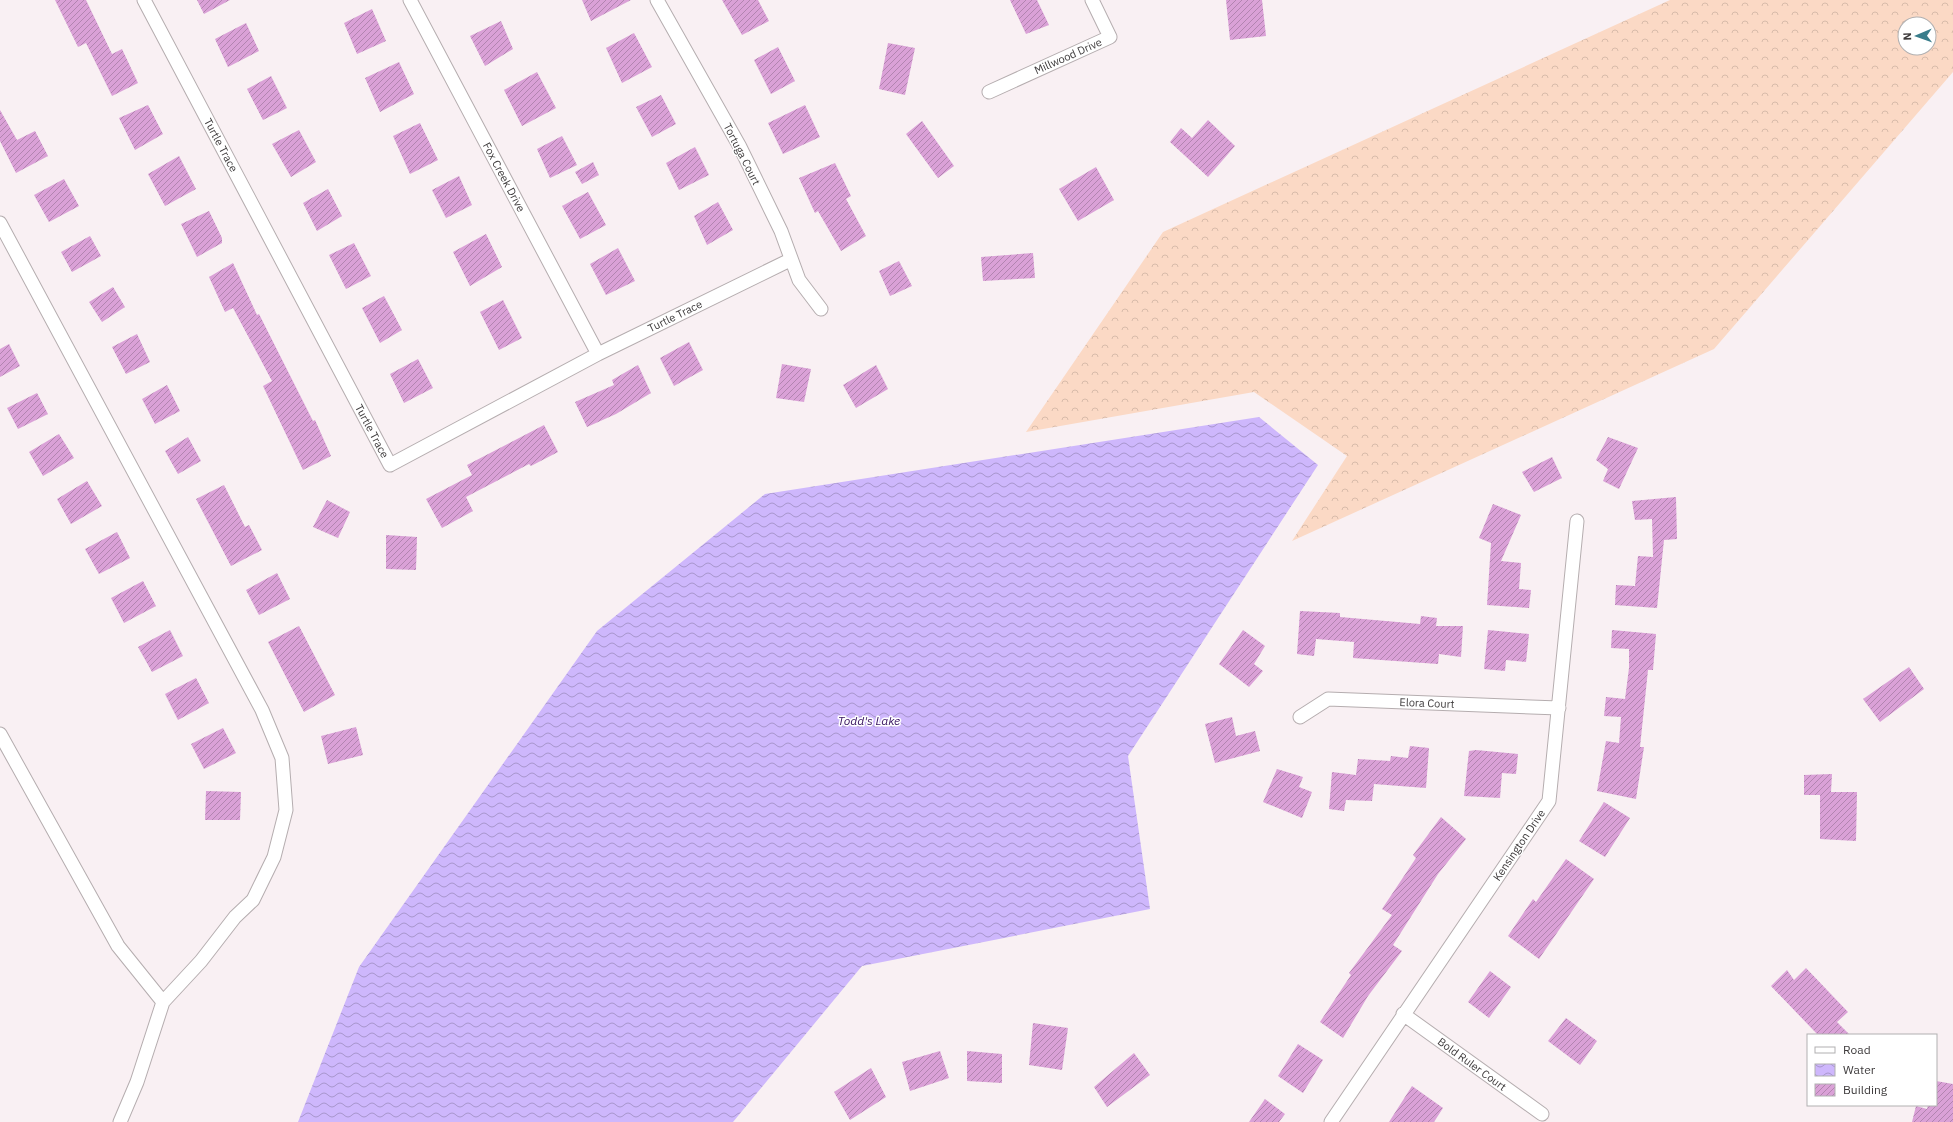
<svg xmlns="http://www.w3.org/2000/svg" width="1953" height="1122" font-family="'IBM Plex Sans',sans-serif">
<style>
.forest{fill:url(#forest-crowns);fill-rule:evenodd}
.water{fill:url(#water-waves)}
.building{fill:url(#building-hatch)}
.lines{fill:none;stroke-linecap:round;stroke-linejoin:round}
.minor-casing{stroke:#b5adaf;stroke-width:15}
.minor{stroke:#fff;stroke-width:13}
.labels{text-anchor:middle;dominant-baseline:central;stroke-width:3;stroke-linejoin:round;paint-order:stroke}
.street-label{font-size:11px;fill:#3d3a3b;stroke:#fff}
.water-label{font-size:12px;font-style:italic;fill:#36125f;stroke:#fff}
</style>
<defs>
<pattern id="forest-crowns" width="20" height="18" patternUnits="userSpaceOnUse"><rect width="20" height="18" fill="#fbd9c5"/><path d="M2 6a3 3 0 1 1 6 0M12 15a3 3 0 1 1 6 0" fill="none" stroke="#d8bbaa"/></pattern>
<pattern id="water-waves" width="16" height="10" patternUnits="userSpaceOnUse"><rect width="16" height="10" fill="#ceb7fc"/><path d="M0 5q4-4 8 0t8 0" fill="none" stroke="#a896cd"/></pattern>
<pattern id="building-hatch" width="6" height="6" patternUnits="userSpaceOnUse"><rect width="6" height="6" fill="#daa1d7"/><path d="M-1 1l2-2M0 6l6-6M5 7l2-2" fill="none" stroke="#b284b0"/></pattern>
</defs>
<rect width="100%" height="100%" fill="#f9f0f3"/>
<!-- forest -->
<path class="forest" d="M1670 0H1953V72L1714 349 1292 541 1347 456 1254 392 1026 432 1163 232ZM1905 24H1929V48H1905Z"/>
<!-- water -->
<path class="water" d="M1259 417 1318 465 1128 756 1150 909 862 966 733 1122H298L359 967 597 631 765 494Z"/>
<!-- building -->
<path class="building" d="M55 0H86L112 54 122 49 138 83 112 96 86 43 78 47Z
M197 0H230L204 14Z
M582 0H631L591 21Z
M722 0H758L769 21 742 35Z
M1010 0H1037L1049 25 1026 34Z
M1226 0H1262L1266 36 1230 40Z
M372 9 386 41 357 54 344 23Z
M501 21 513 49 485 66 470 36Z
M246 23 259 51 228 67 215 39Z
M634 33 652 67 622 83 606 48Z
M888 43 915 48 905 95 879 89Z
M778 47 795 81 771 94 754 60Z
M399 62 414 94 380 112 365 78Z
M537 72 556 108 522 126 504 90Z
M271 76 287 108 263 120 247 89Z
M661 95 676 124 652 137 636 107Z
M148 105 163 134 135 150 119 118Z
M805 105 820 137 783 154 768 123Z
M0 110 17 140 35 131 48 156 16 173 0 141Z
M1208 120 1235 146 1208 177 1170 142 1181 128 1192 138Z
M922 121 954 166 938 178 906 134Z
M420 123 438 160 410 174 393 136Z
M299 130 316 162 291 177 272 144Z
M562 136 577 165 550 178 537 149Z
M695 147 709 175 679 190 666 163Z
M179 156 196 189 165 206 148 174Z
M593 162 599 175 582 184 575 172Z
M835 163 851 196 846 199 866 236 841 251 818 211 815 213 799 178Z
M1096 167 1114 200 1078 221 1059 189Z
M459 176 472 205 446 218 432 190Z
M64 179 79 206 49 222 34 195Z
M328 189 342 216 317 231 303 203Z
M588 192 606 225 580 239 562 206Z
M718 202 733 230 707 245 694 216Z
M209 211 222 238V243L197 257 181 224Z
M486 234 502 267 470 286 453 252Z
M90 236 101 256 72 272 61 252Z
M354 243 371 276 346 289 329 255Z
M618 248 635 281 606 295 590 264Z
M1033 253 1035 278 983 281 981 257Z
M899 261 912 286 890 296 879 271Z
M233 263 257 315 259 314 313 421 315 420 331 456 303 470 263 386 272 381 233 308 225 312 209 277Z
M113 287 125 307 102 322 89 302Z
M384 296 402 330 380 343 362 308Z
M503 300 522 338 499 350 480 312Z
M137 334 150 362 126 374 112 347Z
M689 342 703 370 674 386 660 358Z
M9 344 20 366 0 377V349Z
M418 359 433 388 404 403 390 374Z
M782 364 811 369 804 402 776 398Z
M638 365 651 393 616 414 587 427 575 402 614 385 612 380Z
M876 365 888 389 856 408 843 385Z
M167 385 180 411 155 424 142 399Z
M37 393 48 414 18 429 7 408Z
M544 425 558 452 531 466 529 464 466 497 473 511 442 528 426 499 472 475 467 465Z
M59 434 74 458 43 476 29 452Z
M188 437 201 461 178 474 165 451Z
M1608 437 1638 448 1619 489 1603 481 1608 469 1596 460Z
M1552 457 1562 478 1534 492 1522 472Z
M87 481 102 506 71 524 57 499Z
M224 485 245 527 249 525 262 550 231 566 196 499Z
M1676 497 1677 539 1664 540 1657 608 1615 605 1616 585 1635 586 1638 556 1653 557 1652 519 1635 520 1632 501Z
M327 500 350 512 338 538 313 527Z
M1493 504 1521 515 1501 561 1521 563 1519 589 1531 590 1529 608 1487 605 1491 543 1479 538Z
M117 532 130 558 99 574 85 549Z
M386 535 417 537 416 570 386 569Z
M277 573 290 599 259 615 246 590Z
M143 581 156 606 124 623 111 598Z
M1300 611 1340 613V617L1420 624 1421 616 1437 618 1436 626H1463L1461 657 1439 654 1438 664 1353 658 1354 642 1316 639 1314 656 1297 654Z
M299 626 335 695 304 712 268 642Z
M170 630 183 656 152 672 138 647Z
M1243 630 1265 646 1254 664 1263 671 1249 687 1219 664Z
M1488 630 1529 634 1526 662 1506 660 1505 671 1484 669Z
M1612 630 1656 634 1653 670H1648L1640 747H1644L1636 799 1597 791 1606 741 1619 743 1621 717 1604 716 1606 697 1625 699 1629 668V649L1611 648Z
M1909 667 1924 689 1880 722 1863 699Z
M196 678 209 703 178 720 165 694Z
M1232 717 1236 736 1255 731 1260 751 1215 763 1205 724Z
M356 727 363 755 328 764 321 736Z
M223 728 236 753 204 769 191 744Z
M1410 746 1429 748 1426 788 1374 784 1372 801 1346 800 1344 811 1329 809 1332 772 1356 775 1358 759 1390 761 1391 756 1408 758Z
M1476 750 1518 754 1516 774 1502 773 1500 798 1464 796 1469 751Z
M1277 769 1303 777 1299 787 1312 792 1302 818 1263 802Z
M1832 774 1831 792H1857L1856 841 1820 839V795H1804V775Z
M206 791 241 792 240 820H205Z
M1604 802 1630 818 1605 857 1579 841Z
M1441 817 1466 839 1438 874 1393 945 1402 951 1368 996 1343 1038 1320 1022 1351 975 1349 973 1392 915 1382 909 1416 858 1413 855Z
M1566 859 1594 879 1539 959 1508 936 1533 899 1536 902Z
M1806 968 1848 1012 1837 1022 1850 1035H1818L1771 986 1787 970 1794 980Z
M1490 971 1511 987 1489 1018 1468 1002Z
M1566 1018 1597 1041 1580 1065 1548 1041Z
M1033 1023 1068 1028 1062 1070 1029 1065Z
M1298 1044 1323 1060 1303 1093 1278 1076Z
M940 1051 949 1078 910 1091 902 1062Z
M967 1051 1002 1054V1083L967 1081Z
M1134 1053 1150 1075 1107 1107 1094 1087Z
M871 1068 886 1097 850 1120 834 1092Z
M1936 1081 1953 1084V1122H1912L1916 1106 1927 1109 1928 1105H1936Z
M1412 1086 1443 1108 1434 1122H1389Z
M1265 1099 1285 1114 1279 1122H1249Z"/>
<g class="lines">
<defs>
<path id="minor" d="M144 0 390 465 598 354 790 260
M410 0 598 354
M657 0 740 147 781 231 799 280 821 309
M989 92 1110 37 1092 0
M0 223 262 710 282 758 286 810 274 857 253 900 235 917 201 961 163 1002 118 946 0 734
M1300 717 1328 699 1559 708
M1403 1014 1542 1114
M120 1122 137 1082 163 1002
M1331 1122 1549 801 1577 521"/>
</defs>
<!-- minor casing -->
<use href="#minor" class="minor-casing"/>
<!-- minor -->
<use href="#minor" class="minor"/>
</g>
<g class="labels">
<!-- street labels -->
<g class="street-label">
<text transform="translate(1068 56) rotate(-24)">Millwood Drive</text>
<text transform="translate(221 145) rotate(62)">Turtle Trace</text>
<text transform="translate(742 154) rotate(63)">Tortuga Court</text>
<text transform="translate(504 177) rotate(62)">Fox Creek Drive</text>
<text transform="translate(675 316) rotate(-26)">Turtle Trace</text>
<text transform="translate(372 431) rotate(62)">Turtle Trace</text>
<text transform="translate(1427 703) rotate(2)">Elora Court</text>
<text transform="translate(1519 845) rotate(-56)">Kensington Drive</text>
<text transform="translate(1472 1064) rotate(36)">Bold Ruler Court</text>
</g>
<!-- water labels -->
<g class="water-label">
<text x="869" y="720">Todd's Lake</text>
</g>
</g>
<!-- legend -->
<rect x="1807" y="1034" width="130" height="72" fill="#ffffff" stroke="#b1b0b1"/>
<rect x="1815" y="1047" width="20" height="6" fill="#ffffff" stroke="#b1b0b1"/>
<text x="1843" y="1054" font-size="12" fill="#3d3a3b">Road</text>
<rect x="1815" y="1064" width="20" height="12" fill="url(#water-waves)" stroke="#b1b0b1"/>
<text x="1843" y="1074" font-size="12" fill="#3d3a3b">Water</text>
<rect x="1815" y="1084" width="20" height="12" fill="url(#building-hatch)" stroke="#b1b0b1"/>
<text x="1843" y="1094" font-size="12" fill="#3d3a3b">Building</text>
<!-- north arrow -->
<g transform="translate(1917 36) rotate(268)"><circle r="19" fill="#ffffff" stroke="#b1b0b1"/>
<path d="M0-3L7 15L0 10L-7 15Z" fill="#397d8b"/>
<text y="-6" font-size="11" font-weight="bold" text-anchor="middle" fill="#3d3a3b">N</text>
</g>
</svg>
